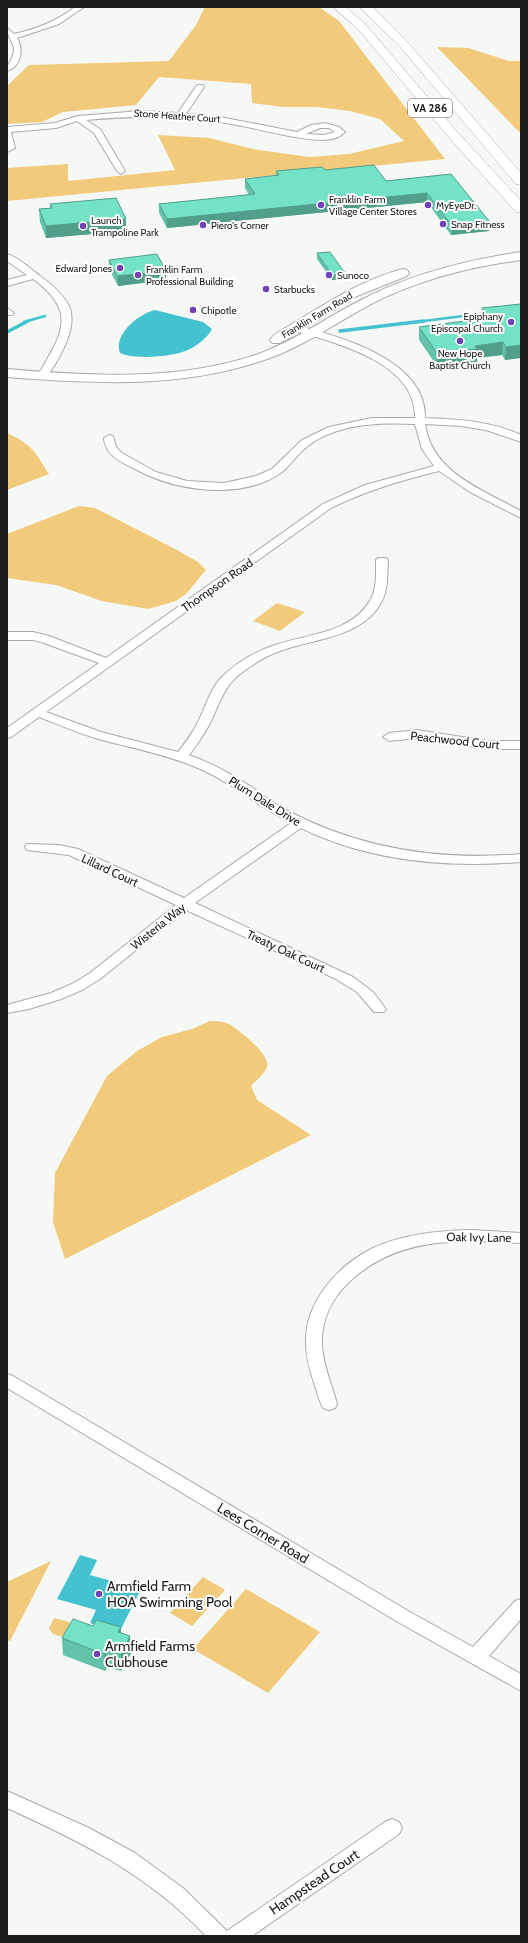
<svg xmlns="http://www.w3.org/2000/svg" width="528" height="1943" font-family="Cabin,sans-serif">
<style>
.green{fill:#f2ca7b}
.water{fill:#44c2d0}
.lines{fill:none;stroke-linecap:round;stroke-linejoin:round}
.stream-far1{stroke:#44c2d0;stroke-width:2.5}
.stream{stroke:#44c2d0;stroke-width:3.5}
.minor-casing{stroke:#a8aba8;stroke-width:2}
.major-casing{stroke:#a8aba8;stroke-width:2}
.highway-casing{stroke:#a8aba8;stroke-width:1}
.minor{fill:#fff;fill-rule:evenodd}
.major{fill:#fff;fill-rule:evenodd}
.highway{fill:#fff;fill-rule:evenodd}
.wall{fill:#64c2aa}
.shaded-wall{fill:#519e8b}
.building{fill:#74e2c6;stroke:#519e8b}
.poi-dot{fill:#7141b9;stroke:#fff;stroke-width:1.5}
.labels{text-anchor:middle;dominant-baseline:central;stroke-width:4;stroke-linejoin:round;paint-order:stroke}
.far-street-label{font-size:10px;fill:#191a19;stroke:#fff}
.far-poi-label{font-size:10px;fill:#191a19;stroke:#fff;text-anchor:start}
.shield{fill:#fff;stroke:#5e5f5e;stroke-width:1}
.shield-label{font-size:11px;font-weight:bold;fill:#191a19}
.street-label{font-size:12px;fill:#191a19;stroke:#fff}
.near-street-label{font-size:14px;fill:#191a19;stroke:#fff}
.near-poi-label{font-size:14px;fill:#191a19;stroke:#fff;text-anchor:start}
</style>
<rect width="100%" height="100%" fill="#f5f8f5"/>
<!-- green -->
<path class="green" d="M205 7H319L339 21 445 159 7 201V168L68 164V181L175 170 158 135 209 138 253 149 309 157 349 154 404 141 380 119 350 111 317 107H283L252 103 251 84 159 77 136 105 63 112 42 122 7 124V86L29 65 169 61 196 25Z
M437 47 468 48 509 61H521V134Z
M7 433C33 445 34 451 49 474L7 490Z
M79 506 95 508 177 550 198 562 206 570 186 594 176 601 148 609 102 601 56 585 7 578V534Z
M277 603 305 612 280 631 253 621Z
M210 1021C217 1021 222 1021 229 1024 238 1029 271 1055 267 1067 265 1073 256 1081 251 1086L257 1100 311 1135 65 1259 53 1222 55 1173 107 1076 137 1051 162 1037 192 1029Z
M51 1561 10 1641 7 1640V1582Z
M203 1577 225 1590 192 1626 170 1613Z
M246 1589 320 1632 268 1693 193 1649Z
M54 1618 69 1622 79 1638 77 1641 53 1634 49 1629Z"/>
<!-- water -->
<path class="water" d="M155 310 203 322 212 329C208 337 198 345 190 349 175 357 135 360 120 353 113 335 138 314 155 310Z
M80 1555 97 1560 90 1575 141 1589 120 1631 90 1623 96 1610 57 1599Z"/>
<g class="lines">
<!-- stream-far1 -->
<path class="stream-far1" d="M24 322 45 316
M416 322 487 313"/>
<!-- stream -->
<path class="stream" d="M340 331 424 321
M7 332 28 321"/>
<defs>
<path id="minor" d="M75 7H84L59 24 17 38C24 49 21 67 7 71 7 62 14 59 14 50 13 41 7 36 7 28L14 34C36 29 57 21 75 7Z
M197 85H203L204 87 186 114 220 117 297 132 311 125 325 123 339 127 345 132C335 143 315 140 301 138 274 134 248 126 220 122 176 115 131 116 86 120L100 129 125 171 121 174 117 171 94 133 77 121 56 128 11 132 15 148 7 152V127L55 123 78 116 140 111 178 113ZM320 128H329L335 132 324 135 306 134Z
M7 254C18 257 31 269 40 276 51 284 61 292 68 304 80 326 59 359 47 377H39L38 375C62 334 78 312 33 279L7 286V280L27 275 7 261Z
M7 308 14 313 12 315H7Z
M295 325C339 336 427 360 425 418 458 419 491 421 521 435V442L486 430 461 426 425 424C432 473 483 490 521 511V518L470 492 439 471C402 480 365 491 331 508L46 712 101 732 178 752C185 743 192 734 197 724 206 707 210 687 225 674 239 661 257 651 275 645 307 634 353 633 371 599 377 587 376 573 376 560L378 558H386L388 560C387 571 388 583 385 593 372 636 318 638 283 650 267 655 253 664 240 674 223 687 219 706 209 725 203 736 196 746 189 755 212 763 233 775 253 788 264 796 274 804 286 810 360 849 439 861 521 854V862C447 868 368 861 301 828L195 903 353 977 373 992 386 1009 384 1012H374L357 992 336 979 186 910 100 979 82 990 61 999 29 1009 7 1013V1005L51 993 72 984 90 973 176 905 69 855 27 850 25 847 27 844 59 845 78 849 184 898 291 823C257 806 229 780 193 766 164 754 132 748 102 740 80 734 60 725 39 717L11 737 7 738V728L99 663 41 642 33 640H7V632H33L49 636 106 658 323 504 365 485 434 466 422 449 415 424C388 423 360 423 334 432 322 436 310 443 301 452 294 459 289 466 282 472 243 501 176 491 137 470 123 463 105 456 104 438L109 435 113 436 116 447 122 453 156 472 187 481 224 483 256 476 272 469 302 440 329 427 372 418H415C417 362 333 342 292 330L290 328 292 326Z
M417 730 488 741H521V749H488L417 738 389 741 383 737 389 733Z
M471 1230 521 1233V1243C458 1240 398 1236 349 1282 331 1299 321 1321 322 1345 323 1365 332 1385 337 1404L335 1408 329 1410 323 1408C319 1401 317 1391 314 1383 310 1370 306 1357 306 1344 304 1304 336 1267 371 1249 402 1234 437 1231 471 1230Z
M7 1374 13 1376 410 1612 473 1647 515 1601 521 1599V1619L489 1656 521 1674V1691L398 1622 7 1388Z
M7 1791 89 1828 135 1853 183 1888 227 1931 385 1822 392 1819 399 1822 402 1828 399 1834 252 1936H206C149 1875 82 1842 7 1808Z"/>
<path id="major" d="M521 252V260C469 267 418 280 371 304 337 322 306 345 270 358 185 389 96 384 7 377V369C92 376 179 382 261 353 298 339 330 315 365 298 414 273 467 260 521 252Z
M403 269 407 270 409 273 407 276 357 296 280 343H272L270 340C274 333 285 329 292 324 327 303 363 279 403 269Z"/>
<path id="highway" d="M333 7H346L366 25 460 135 521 201V213L516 212 452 141 358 29Z
M360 7H373L410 45 521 173V185L516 184 402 49Z"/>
</defs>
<!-- minor casing -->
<use href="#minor" class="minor-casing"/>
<!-- major casing -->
<use href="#major" class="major-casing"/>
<!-- highway casing -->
<use href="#highway" class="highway-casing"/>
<!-- minor -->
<use href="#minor" class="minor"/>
<!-- major -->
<use href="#major" class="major"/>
<!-- highway -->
<use href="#highway" class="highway"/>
</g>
<!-- wall -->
<path class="wall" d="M325 170 386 181 451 174 489 231 451 235 427 202 167 228 159 213V204L249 195 245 188V179L276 176V171Z
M50 204 126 219V231L46 238 40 222 39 209 50 208Z
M317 253 345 273V279L332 280 317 259Z
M109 260 166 271V280L118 286 109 269Z
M521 304 505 360 502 355 477 358V362L437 366 419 340V327L481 319 482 308Z
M93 1626 121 1627V1633L130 1636 131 1653 121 1671 107 1667 105 1671 63 1655 62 1638Z"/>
<!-- shaded-wall -->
<path class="shaded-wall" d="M427 193V202L167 228V219Z
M126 219V231L46 238V226Z
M490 222 489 231 451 235 452 226Z
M166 271V280L118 286 117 276Z
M345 273V279L332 280V275Z
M503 342 502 355 477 358V362L437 366V353L475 346Z
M521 345V358L505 360 506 347Z
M121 1627V1644L118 1632Z
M130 1636 131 1653 121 1671V1655Z
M106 1650 107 1667 105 1671 104 1654Z"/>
<!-- building -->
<path class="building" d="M374 165 386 181 451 174 490 222 452 226 427 193 167 219 159 204 255 194 245 179 279 175 276 171 322 167 325 170Z
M116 198 126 219 46 226 39 209 52 208 50 204Z
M330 252 345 273 332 275 317 253Z
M157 254 166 271 117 276 109 260Z
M521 304V345L506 347 503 342 475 346 477 349 437 353 419 327 488 318 482 308Z
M73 1619 93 1626 96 1620 121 1627 118 1632 130 1636 121 1655 106 1650 104 1654 62 1638Z"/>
<!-- markers -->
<g class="poi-dot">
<circle cx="321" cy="205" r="4"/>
<circle cx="428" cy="205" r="4"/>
<circle cx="443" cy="224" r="4"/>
<circle cx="203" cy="225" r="4"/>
<circle cx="83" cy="226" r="4"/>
<circle cx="120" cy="268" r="4"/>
<circle cx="138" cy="275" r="4"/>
<circle cx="329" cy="275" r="4"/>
<circle cx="266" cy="289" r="4"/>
<circle cx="193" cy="310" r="4"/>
<circle cx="511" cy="322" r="4"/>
<circle cx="460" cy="341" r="4"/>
<circle cx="99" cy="1594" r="4"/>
<circle cx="97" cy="1654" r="4"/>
</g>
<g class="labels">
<!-- far-street labels -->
<g class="far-street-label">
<text transform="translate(177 116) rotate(4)">Stone Heather Court</text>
<text transform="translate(317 315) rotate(-31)">Franklin Farm Road</text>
</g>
<!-- far-poi labels -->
<g class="far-poi-label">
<text x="329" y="199">Franklin Farm<tspan x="329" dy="12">Village Center Stores</tspan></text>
<text x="436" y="205">MyEyeDr.</text>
<text x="91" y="220">Launch<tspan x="91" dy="12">Trampoline Park</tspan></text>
<text x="451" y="224">Snap Fitness</text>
<text x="211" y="225">Piero's Corner</text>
<text x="112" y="268" text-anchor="end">Edward Jones</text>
<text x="146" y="269">Franklin Farm<tspan x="146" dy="12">Professional Building</tspan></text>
<text x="337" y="275">Sunoco</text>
<text x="274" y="289">Starbucks</text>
<text x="201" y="310">Chipotle</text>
<text x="503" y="316" text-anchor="end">Epiphany<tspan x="503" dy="12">Episcopal Church</tspan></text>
<text x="460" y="353" text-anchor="middle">New Hope<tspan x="460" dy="12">Baptist Church</tspan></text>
</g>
<!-- shield labels -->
<rect class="shield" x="408" y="99" width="44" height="18" rx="3"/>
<g class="shield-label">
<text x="430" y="108">VA 286</text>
</g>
<!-- street labels -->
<g class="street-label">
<text transform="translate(217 585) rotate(-35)">Thompson Road</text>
<text transform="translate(455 740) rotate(6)">Peachwood Court</text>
<text transform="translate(265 801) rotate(32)">Plum Dale Drive</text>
<text transform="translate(110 870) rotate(25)">Lillard Court</text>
<text transform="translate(158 926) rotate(-39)">Wisteria Way</text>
<text transform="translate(286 951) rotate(25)">Treaty Oak Court</text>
<text transform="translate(479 1237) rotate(1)">Oak Ivy Lane</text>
</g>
<!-- near-street labels -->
<g class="near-street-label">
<text transform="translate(263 1533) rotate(31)">Lees Corner Road</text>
<text transform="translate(314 1882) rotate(-34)">Hampstead Court</text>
</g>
<!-- near-poi labels -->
<g class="near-poi-label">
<text x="107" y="1586">Armfield Farm<tspan x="107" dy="16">HOA Swimming Pool</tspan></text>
<text x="105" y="1646">Armfield Farms<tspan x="105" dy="16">Clubhouse</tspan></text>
</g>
</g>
<!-- border -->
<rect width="528" height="1943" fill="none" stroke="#191a19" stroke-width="16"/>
</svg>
